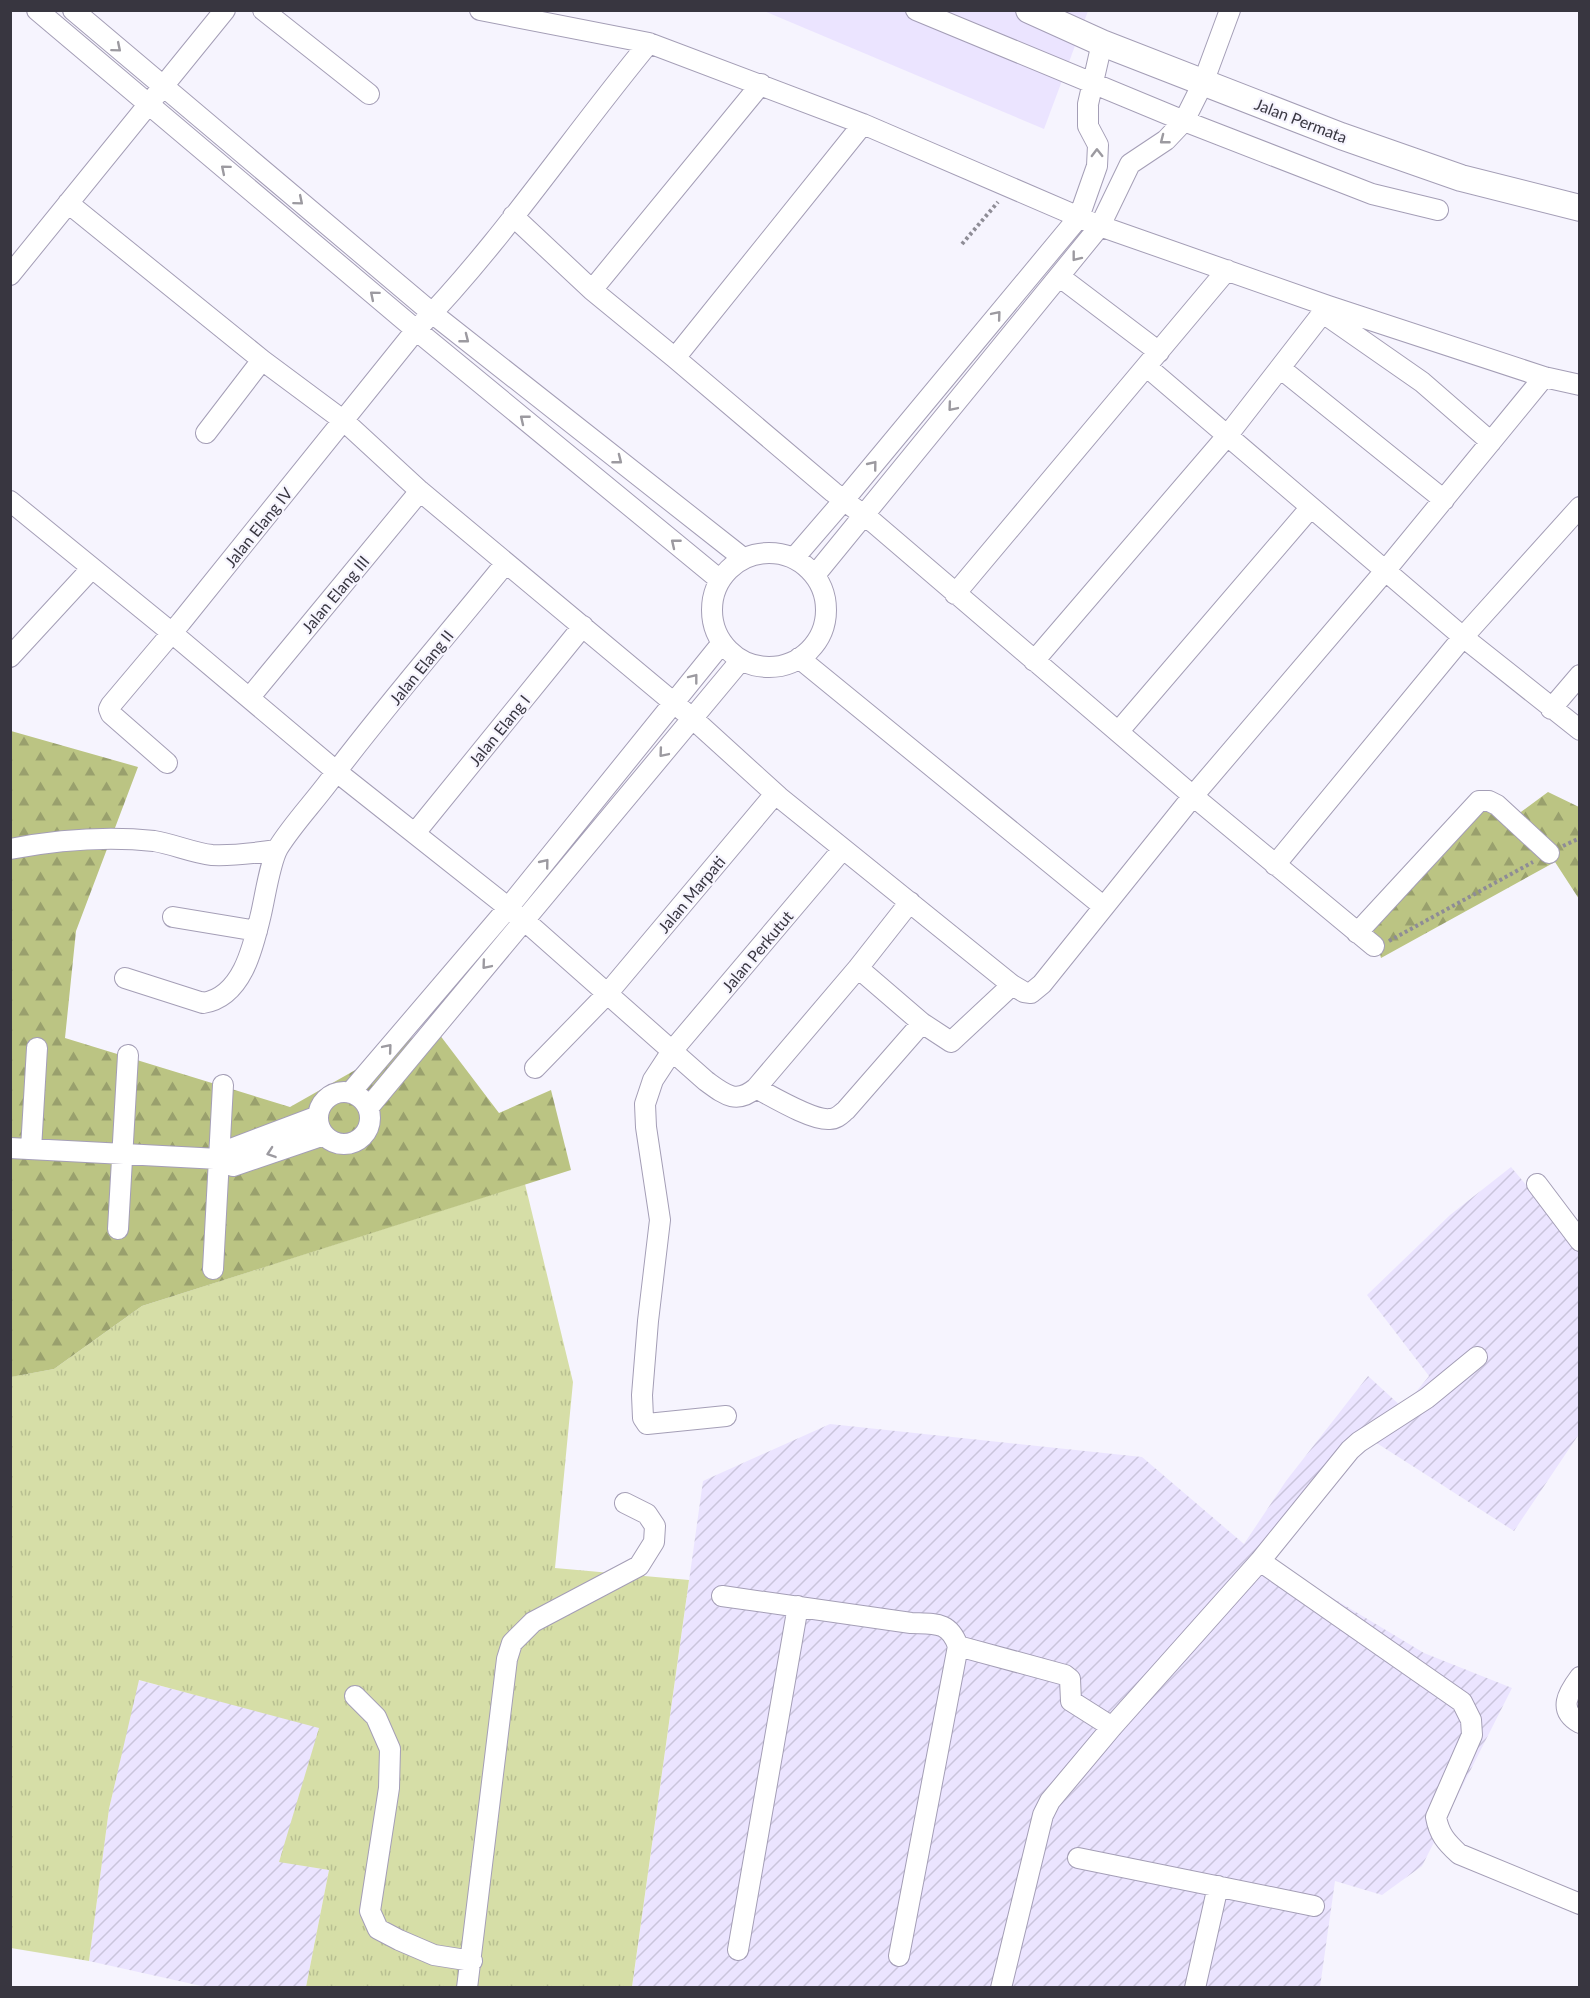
<svg xmlns="http://www.w3.org/2000/svg" width="1590" height="1998" font-family="Lato,sans-serif">
<style>
.built{fill:#ebe4ff}
.industrial{fill:url(#industrial-furrows)}
.grass{fill:url(#grass-tufts)}
.forest{fill:url(#forest-firs)}
.lines{fill:none;stroke-linecap:round;stroke-linejoin:round}
.minor-casing{stroke:#a49eb6;stroke-width:22}
.major-casing{stroke:#a49eb6;stroke-width:28}
.path{stroke:#8e8c96;stroke-width:4;stroke-dasharray:3 3;stroke-linecap:butt}
.minor{stroke:#fff;stroke-width:20}
.major{stroke:#fff;stroke-width:26}
.oneway{stroke:#9c9aa0}
.labels{text-anchor:middle;dominant-baseline:central;stroke-width:4.5;stroke-linejoin:round;paint-order:stroke}
.street-label{font-size:16px;fill:#383640;stroke:#f6f4fe}
</style>
<defs>
<pattern id="industrial-furrows" width="10" height="10" patternUnits="userSpaceOnUse" patternTransform="scale(1.5)"><rect width="10" height="10" fill="#ebe4ff"/><path d="M-1 1l2-2M0 10L10 0M9 11l2-2" fill="none" stroke="#cac4dc"/></pattern>
<pattern id="grass-tufts" width="24" height="20" patternUnits="userSpaceOnUse" patternTransform="scale(1.5)"><rect width="24" height="20" fill="#d6dea7"/><path d="M3 7l-1-3M5 7V3M7 7l1-3M15 17l-1-3M17 17v-4M19 17l1-3" fill="none" stroke="#b8bf91"/></pattern>
<pattern id="forest-firs" width="22" height="20" patternUnits="userSpaceOnUse" patternTransform="scale(1.5)"><rect width="22" height="20" fill="#bbc483"/><path d="M5 1l3.5 6h-7zM16 11l3.5 6h-7z" fill="#99a06d"/></pattern>
</defs>
<rect width="100%" height="100%" fill="#f6f4fe"/>
<!-- built -->
<path class="built" d="M764 11H1088L1044 129Z"/>
<!-- industrial -->
<path class="industrial" d="M1511 1167 1579 1248V1434L1514 1531 1361 1433 1269 1560 1424 1653 1512 1688 1422 1866 1382 1895 1335 1881 1320 1987 632 1988 703 1481 830 1424 1142 1457 1244 1544 1286 1481 1368 1376 1403 1408 1429 1376 1367 1295 1450 1215Z
M138 1680 320 1727 280 1861 329 1870 306 1987H206L89 1961 109 1809Z"/>
<!-- grass -->
<path class="grass" d="M525 1184 573 1382 555 1568 689 1580 632 1987H306L329 1870 279 1862 319 1728 139 1680 109 1809 89 1961 11 1948 10 1377 54 1369 142 1306Z"/>
<!-- forest -->
<path class="forest" d="M11 731 138 767 76 931 65 1038 290 1107 433 1026 499 1113 551 1090 571 1170 142 1306 54 1369 11 1377Z
M1548 792 1579 807V899L1555 862 1381 958 1368 913 1476 798 1510 820Z"/>
<g class="lines">
<defs>
<path id="minor" d="M37 10 416 330 720 580
M73 10 432 313 743 558
M263 10 369 94
M480 10 649 43 863 124 1100 226 1328 306 1544 377 1580 385
M916 10 1184 121 1372 194 1438 210
M68 203 262 360 344 421 420 491 692 718 779 797 1012 985 1024 992 1031 993 1042 984 1193 796 1385 571 1544 377
M513 216 592 290 675 358 833 492 874 523 1193 796 1374 946
M10 275 225 10
M1060 277 1159 352
M592 290 761 84
M1323 313 1422 382 1491 442
M675 358 863 124
M1147 367 1463 637 1580 730
M1280 368 1444 500
M206 433 262 360
M10 501 172 633 337 772 524 920 706 1081C724 1094 736 1105 756 1088L858 968 910 902
M712 610a57 57 0 1 1 114 0a57 57 0 1 1-114 0Z
M794 558 844 500 1079 217 1097 166 1098 145 1088 126V104L1102 43
M815 575 1100 226 1130 164 1166 140 1184 121 1203 83 1230 10
M955 594 1227 270
M10 657 92 568
M799 658 1104 907
M1034 661 1227 436 1328 306
M250 697 420 491
M1551 709 1580 675
M1118 732 1311 507
M167 763 111 714 109 709 111 705 181 622 416 330C501 243 571 137 649 43
M415 833 583 626
M10 849C57 840 106 836 154 841 173 844 193 853 212 855 234 856 256 853 277 850
M1275 865 1463 637 1580 507
M173 917 257 931
M1357 933 1479 801H1489L1497 805 1549 853
M858 968 922 1023 951 1042 1012 985
M125 978 203 1003C242 997 253 948 261 914 265 897 270 862 278 848 294 822 318 798 336 772 390 701 449 633 505 564
M535 1068 607 994 775 794
M756 1088C773 1097 813 1121 830 1119 837 1119 841 1114 846 1110L922 1023
M318 1118a26 26 0 1 1 52 0a26 26 0 1 1-52 0Z
M350 1093 508 908 722 643
M368 1108 741 660
M10 1148 219 1159 233 1166 324 1135
M31 1149 37 1048
M219 1159 228 1150 318 1116
M1537 1184 1580 1241
M118 1229 128 1055
M213 1269 223 1085
M726 1416 647 1424 643 1418 642 1395 648 1321 660 1220 646 1127 645 1104 653 1080 672 1051 842 850
M1260 1561 1462 1702 1471 1720 1472 1735 1436 1817C1439 1834 1446 1842 1459 1854L1580 1904
M722 1596 911 1623C935 1624 949 1621 958 1646L1065 1675 1070 1679 1071 1701 1112 1727
M1580 1677C1568 1693 1557 1710 1580 1723
M355 1696 376 1717 390 1749 389 1788 370 1911 378 1929 399 1940 434 1955 472 1961
M1078 1858 1314 1906
M738 1950 798 1606
M899 1956 958 1646
M467 1988 507 1659 512 1643 533 1622 639 1566 654 1542 655 1526 647 1514 625 1503
M1001 1988 1043 1815 1050 1801 1112 1727 1260 1561 1350 1450 1359 1442 1427 1398 1477 1357
M1195 1988 1218 1886"/>
<path id="major" d="M1029 10 1102 43 1341 136 1461 178 1580 208"/>
</defs>
<!-- minor casing -->
<use href="#minor" class="minor-casing"/>
<!-- major casing -->
<use href="#major" class="major-casing"/>
<!-- path -->
<path class="path" d="M962 244 998 202
M1563 846 1580 838
M1389 941 1533 862"/>
<!-- minor -->
<use href="#minor" class="minor"/>
<!-- major -->
<use href="#major" class="major"/>
</g>
<!-- one-way arrows -->
<defs><path id="oneway-chevron" d="M-2-3.5L2.5 0L-2 3.5" fill="none" stroke-width="1.6" stroke-linecap="round" stroke-linejoin="round" transform="scale(1.5)"/></defs>
<g class="oneway">
<use href="#oneway-chevron" transform="translate(117 48) rotate(40)"/>
<use href="#oneway-chevron" transform="translate(1164 140) rotate(142)"/>
<use href="#oneway-chevron" transform="translate(1097 153) rotate(-91)"/>
<use href="#oneway-chevron" transform="translate(225 169) rotate(-140)"/>
<use href="#oneway-chevron" transform="translate(299 201) rotate(40)"/>
<use href="#oneway-chevron" transform="translate(1076 257) rotate(128)"/>
<use href="#oneway-chevron" transform="translate(374 295) rotate(-140)"/>
<use href="#oneway-chevron" transform="translate(997 315) rotate(-50)"/>
<use href="#oneway-chevron" transform="translate(465 339) rotate(38)"/>
<use href="#oneway-chevron" transform="translate(952 407) rotate(130)"/>
<use href="#oneway-chevron" transform="translate(524 419) rotate(-141)"/>
<use href="#oneway-chevron" transform="translate(618 460) rotate(38)"/>
<use href="#oneway-chevron" transform="translate(873 465) rotate(-51)"/>
<use href="#oneway-chevron" transform="translate(675 543) rotate(-141)"/>
<use href="#oneway-chevron" transform="translate(694 678) rotate(-52)"/>
<use href="#oneway-chevron" transform="translate(663 753) rotate(130)"/>
<use href="#oneway-chevron" transform="translate(545 863) rotate(-51)"/>
<use href="#oneway-chevron" transform="translate(486 965) rotate(130)"/>
<use href="#oneway-chevron" transform="translate(388 1048) rotate(-50)"/>
<use href="#oneway-chevron" transform="translate(271 1153) rotate(161)"/>
</g>
<g class="labels">
<!-- street labels -->
<g class="street-label">
<text transform="translate(1301 120) rotate(21)">Jalan Permata</text>
<text transform="translate(258 527) rotate(-51)">Jalan Elang IV</text>
<text transform="translate(335 594) rotate(-50)">Jalan Elang III</text>
<text transform="translate(421 667) rotate(-51)">Jalan Elang II</text>
<text transform="translate(499 730) rotate(-51)">Jalan Elang I</text>
<text transform="translate(691 894) rotate(-50)">Jalan Marpati</text>
<text transform="translate(757 951) rotate(-50)">Jalan Perkutut</text>
</g>
</g>
<!-- border -->
<rect width="1590" height="1998" fill="none" stroke="#383640" stroke-width="24"/>
</svg>
